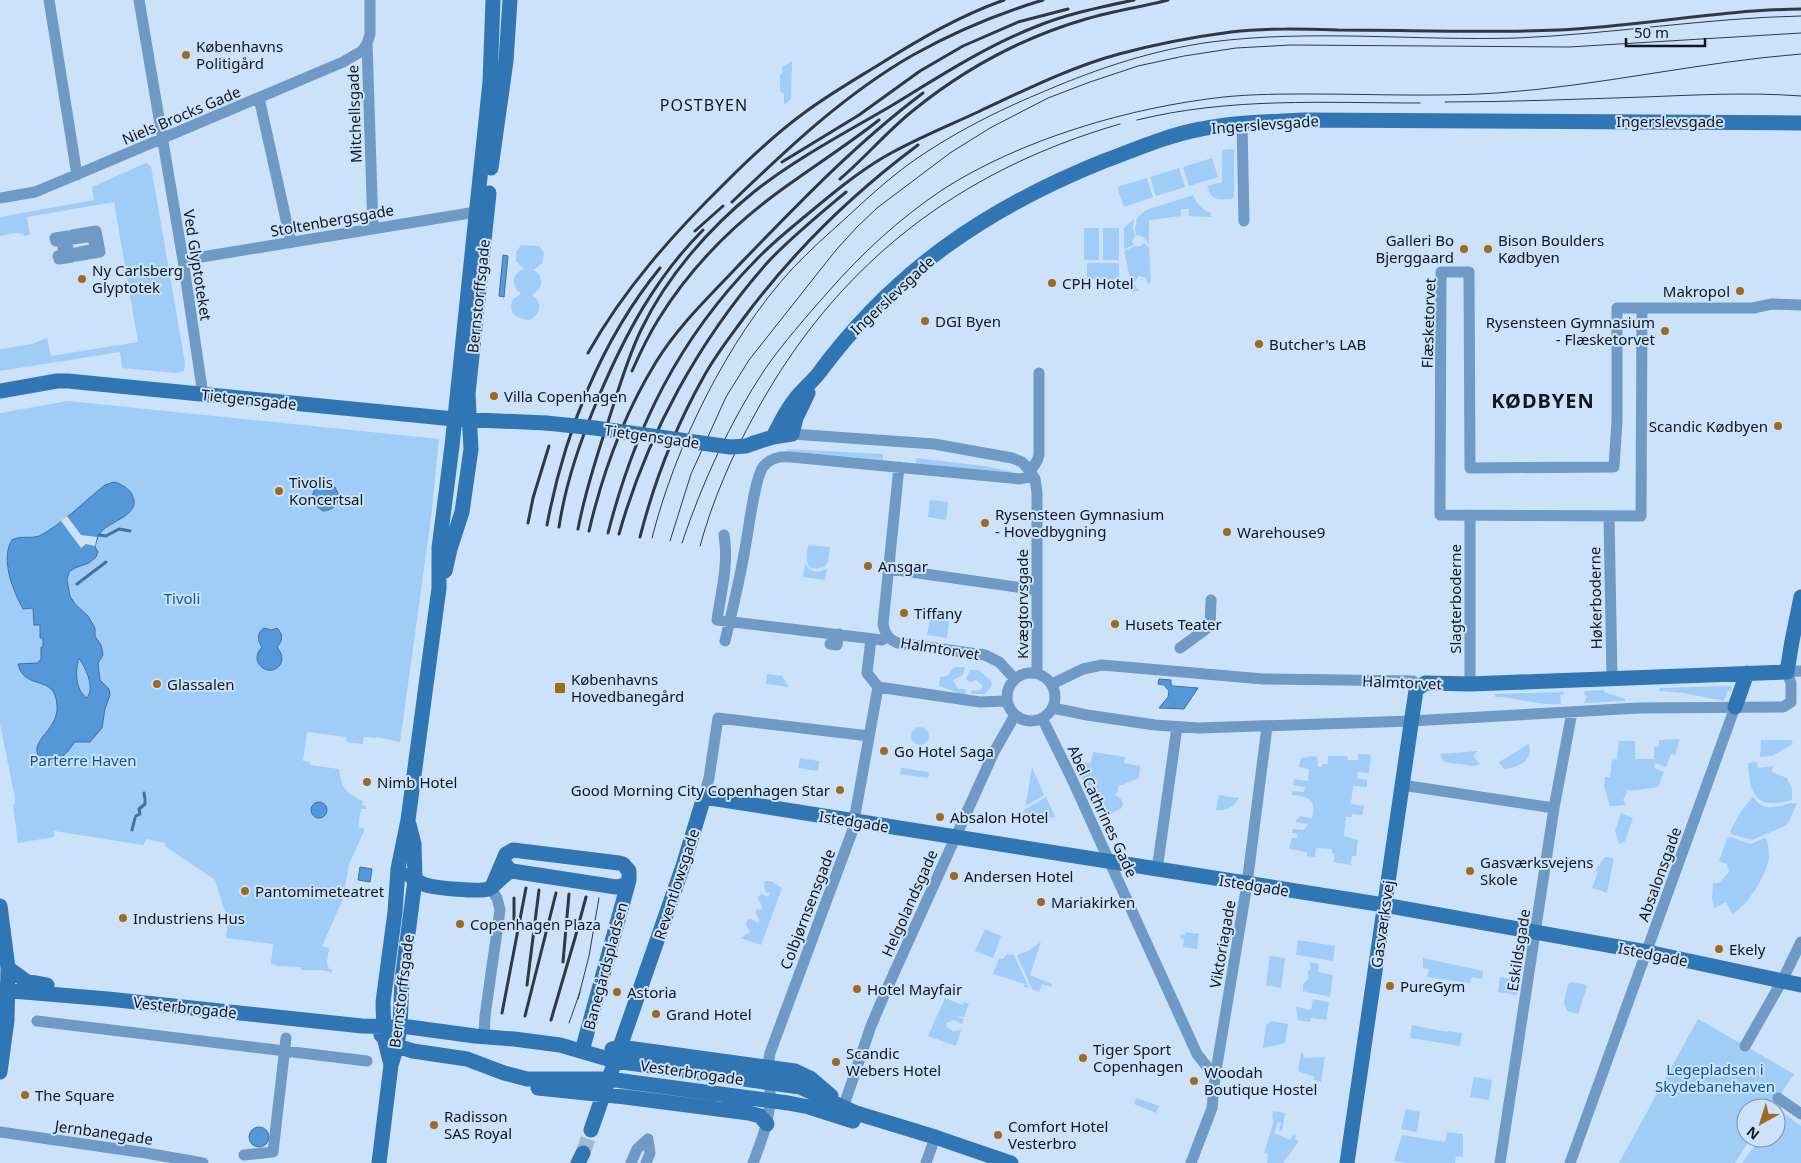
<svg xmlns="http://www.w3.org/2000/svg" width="1801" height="1163" font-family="'Noto Sans',sans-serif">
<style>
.green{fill:#a0ccf8}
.water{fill:#5598d9;stroke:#4071a1;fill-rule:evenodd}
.pier{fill:#cbe2fa}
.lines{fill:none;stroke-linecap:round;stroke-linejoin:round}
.stream{stroke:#4071a1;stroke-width:3}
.secondary-tunnel{stroke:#a5b9ce;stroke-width:15;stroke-dasharray:15 8;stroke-linecap:butt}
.street{stroke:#6e9ac5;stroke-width:11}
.secondary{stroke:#3076b5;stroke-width:15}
.tram{stroke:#2f3944;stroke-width:1}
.rail{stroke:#2f3944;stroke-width:3}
.secondary-bridge{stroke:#3076b5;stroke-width:15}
.poi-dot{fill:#9e6922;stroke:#cbe2fa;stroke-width:2}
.labels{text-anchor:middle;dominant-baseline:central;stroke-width:4;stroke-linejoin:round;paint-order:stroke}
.poi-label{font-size:15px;fill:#0f171f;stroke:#cbe2fa;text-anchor:start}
.street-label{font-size:15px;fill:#0f171f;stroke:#cbe2fa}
.park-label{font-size:15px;fill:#0c5793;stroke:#cbe2fa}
.neighbourhood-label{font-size:16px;letter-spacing:1px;fill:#0f171f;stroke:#cbe2fa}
.district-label{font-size:20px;font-weight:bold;letter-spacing:1px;fill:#0f171f;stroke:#cbe2fa}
</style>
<rect width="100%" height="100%" fill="#cbe2fa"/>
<!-- green -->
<path class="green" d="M792 61 791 99 784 105V94L780 91V75L782 73V67Z
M1234 149V196L1232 199C1218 199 1212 202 1207 186L1222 182V150Z
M1212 158 1218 177 1189 186 1183 167Z
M146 163 151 166 185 363 184 371 177 373 122 368 120 352 0 371V349L32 344 47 338 51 356 138 342 114 202 27 217 30 235 24 236 23 234 15 233 0 236V217L94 200 92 187Z
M1179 168 1185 187 1156 196 1150 177Z
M1147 178 1153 197 1124 207 1117 187Z
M1193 195C1197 204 1202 210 1211 213V217L1189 216V209H1181V216L1149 220V244L1142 236 1136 235 1135 229 1137 218 1146 210Z
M1134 219 1133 229 1135 235 1132 242 1134 245 1124 249V228Z
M1084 228H1099V260H1084Z
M1103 228H1119V260H1103Z
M1144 243 1149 247 1151 282 1148 285 1146 278 1139 276 1134 283 1136 288 1140 290 1133 292 1124 251 1135 246H1141Z
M521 245 539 246 544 253 542 263 534 270C545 277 543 289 532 295 543 302 541 315 529 320 517 319 507 314 513 299L521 294C511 286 511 274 524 269L516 261V252Z
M1087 263H1119V279H1087Z
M68 401 439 439 431 518 400 742 377 737 376 738 364 737 363 744 346 742 347 737 307 732 303 761 310 762V765L339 769C341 787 346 794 363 801L362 805 366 806V809H361L358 827 365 829 349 864 343 899 322 946 329 948 327 962 329 969H332V973C322 968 314 971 301 970V967L276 966V965L271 964 273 944 226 938 228 921 215 880 165 846V843L146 839 143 845 54 831V837L18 843 13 805 15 804V798L0 724V413Z
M787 449 883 454V460L788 451Z
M916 458 984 466 1013 472 1012 474 916 464Z
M930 500 948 502 946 520 928 517Z
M809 545 830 547 828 562 824 567C804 573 806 559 808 546Z
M805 563C811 573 818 574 827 568L825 580 803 577Z
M931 612 950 615 947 638 927 635Z
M954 667H965L963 675 953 680 958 689H966L965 694 958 693 939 686 940 677 947 676Z
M970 670H979L992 682 991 687 985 694H971V691L980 690 983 686 976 680 970 682 966 679Z
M767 674 782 676 789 687 766 684Z
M1732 686 1731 691 1728 690 1724 701 1684 693 1659 691 1660 688Z
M1604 690V692L1625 699V701L1584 703 1587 696 1584 695 1585 691Z
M1564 692 1563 695H1560L1561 704C1538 706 1518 697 1495 697V694Z
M911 736a9 9 0 1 1 18 0a9 9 0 1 1-18 0Z
M1680 739 1675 755 1671 754 1666 767 1655 763 1654 768 1664 772 1658 787 1630 791 1628 789 1626 791 1627 793 1623 800 1626 805 1610 806 1604 786 1605 777H1610L1612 760 1617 759 1619 741H1635V759H1654V747L1659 746V740Z
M1761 740H1791L1793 744 1772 756 1760 757Z
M1529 744C1534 761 1517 768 1504 769L1499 762Z
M1478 751 1473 756 1480 764 1474 766 1444 762 1440 754Z
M1093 752 1125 757 1124 763 1140 766 1139 778 1122 785H1119L1117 793 1115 795 1120 798 1123 803 1122 808 1101 818H1100L1074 760 1091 763Z
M1358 754H1369L1371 756 1369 773 1358 772 1357 778 1367 780V787L1353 786 1351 804 1364 806 1362 815 1352 814V817H1346L1344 836 1358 840 1356 856H1352L1351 865 1334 862 1335 854 1332 853V849L1316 848 1315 857 1307 856V852L1289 849 1292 838H1297L1298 834 1292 833 1293 829 1304 830 1308 824 1295 822 1300 816 1312 818C1317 799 1309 797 1292 795V791L1304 792 1305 787 1293 785 1294 779 1308 781 1309 769 1299 767 1301 758 1317 756 1318 767H1322V764H1328V756H1347L1348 760H1358Z
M800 758 819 761 818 771 798 768Z
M1757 762 1758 768 1773 766 1772 772 1787 778 1792 789V800C1757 810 1750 797 1748 763Z
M1032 767 1044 795 1027 805 1026 803Z
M901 768 929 772 928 778 900 774Z
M1219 795 1239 798C1234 807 1226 811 1216 810Z
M1046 797 1055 816 1054 818 1023 813 1024 810Z
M1753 797C1767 817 1781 802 1797 803L1789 822 1785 826 1752 840 1732 834 1730 831 1741 811Z
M1621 813 1633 818 1625 841 1619 844 1615 831Z
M1730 837 1751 844 1764 838 1767 839C1768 846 1770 856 1768 863 1764 878 1746 908 1732 914L1726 902 1714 908 1712 899 1713 883H1719L1729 872 1727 864 1719 861 1727 839Z
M1605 857 1614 858 1607 893 1592 888 1598 872 1595 871Z
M765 881H771L782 888 761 945 741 938 750 932 746 925 747 920 751 919 758 923 759 919 755 911 758 909 761 910 762 907 757 897 762 894 768 897 770 893 766 892 764 887Z
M985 929 1001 936 993 958 975 951Z
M1185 932 1199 934 1197 949 1183 947 1184 939 1180 938 1181 934 1185 935Z
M1298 940 1335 946 1333 961 1296 955Z
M1041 942 1030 975 1052 984 1051 987 1042 984 1039 992 1032 989 1017 955 1028 951Z
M1007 954 1014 955 1029 988 1024 987 1025 984 993 974 999 959H1003Z
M1270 956 1285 958 1281 988 1266 985Z
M1423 958 1483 971 1482 979 1472 977 1470 983 1427 977 1429 969 1423 968Z
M1309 962 1319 964 1318 972 1333 975 1330 997 1303 991V984L1309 978 1308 972 1311 968Z
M1500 977 1519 980 1517 995 1498 992Z
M1571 982 1586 985 1587 987 1578 1014 1567 1011 1564 1003 1568 984Z
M945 998 962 1005 964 1002 969 1004 964 1017 959 1016 958 1017 964 1019 962 1024 954 1020 946 1023 947 1027 953 1031 961 1030 956 1046 928 1036Z
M1313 999 1329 1002 1326 1020 1311 1018 1310 1022 1298 1020 1296 1007 1311 1010Z
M1698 1019 1794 1074 1776 1101 1783 1106 1780 1110 1801 1126V1163H1742L1760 1138H1776V1108H1746V1138H1751L1735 1163H1619Z
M1271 1021 1288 1024 1285 1043 1263 1048 1266 1025Z
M1412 1025 1447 1032V1031L1462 1033 1460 1046 1410 1038Z
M1303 1052 1304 1058 1325 1057 1321 1082 1313 1079 1315 1077 1298 1071 1301 1053Z
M1474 1077 1492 1080 1489 1100 1470 1097Z
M1136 1098 1159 1106 1156 1113 1134 1104Z
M1406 1109 1420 1112 1417 1132 1401 1129Z
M1273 1111 1285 1113 1282 1131 1279 1130 1281 1123 1278 1122 1274 1133 1290 1140 1293 1135 1296 1136 1295 1139 1299 1141 1283 1163H1267L1268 1154 1264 1153 1274 1120 1272 1119Z
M1447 1132 1463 1134V1157L1456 1156 1455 1163H1407L1394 1161 1402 1135 1445 1142Z"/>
<!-- water -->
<path class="water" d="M503 255 508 256 504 297 499 296Z
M114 482C121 484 127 487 131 493 144 513 114 520 104 529 98 535 97 539 95 547L98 552 96 557 89 563 75 568 69 572 67 580 70 596 75 604 88 616 95 628V636L101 645 103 655 98 663 100 680 109 689 110 695 105 709 102 728 90 742H75C68 751 60 763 47 763L38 756C31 738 59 730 57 705 55 673 25 692 18 664L38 663 39 661 41 660V647H43V638H40V625H34L33 608 23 609C13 591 0 558 12 540 19 536 27 538 34 537 39 537 44 533 48 531 68 518 86 500 105 485ZM79 658C86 669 95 687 87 698 75 690 75 671 79 658Z
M325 483 335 487 339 496C338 505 333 510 323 511L315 505 312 496 316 487Z
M264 628 271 630 277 628C283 634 283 641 277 647 281 652 283 657 281 663 273 680 246 664 262 647 257 640 257 633 264 628Z
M1159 679 1171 680V684L1173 686 1198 688 1184 709 1159 708 1168 697 1169 691 1164 685 1158 684Z
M311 810a8 8 0 1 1 16 0a8 8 0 1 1-16 0Z
M360 867 372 869 370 882 358 880Z
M249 1137a10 10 0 1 1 20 0a10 10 0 1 1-20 0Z"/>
<!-- pier -->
<path class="pier" d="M67 516 81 535 97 537 95 546 86 544 81 548 61 521Z"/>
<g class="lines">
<!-- stream -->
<path class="stream" d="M99 535 106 536 119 529 130 531
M77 584 106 562
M144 793 145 799
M136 816 140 814 139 809 145 804V801
M132 830 135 818"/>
<!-- secondary-tunnel -->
<path class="secondary-tunnel" d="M583 1153 591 1130"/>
<!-- street -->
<path class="street" d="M49 0 77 175
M139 0 183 260 203 395
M370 0V34L367 44 373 228
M259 98 291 242
M1242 123 1244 221
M0 198 35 192 83 172 343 62 362 51 367 44
M96 231 100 252 76 256V253L95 249 93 236 73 239V235Z
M68 236 69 240 64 241 68 248 65 249 66 254 71 253 72 257 59 259 58 256 64 255 62 240 56 241 55 238Z
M183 260 470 213H482
M1642 309 1641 516 1440 515 1441 272H1469L1470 468 1614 467 1617 421V308H1753L1772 304 1801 305
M792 434 934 444 1012 458 1022 462 1030 471 1035 479 1037 493V673
M899 467 883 624C885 634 889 640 898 643L985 655 999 662 1014 678
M1030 471 1037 461 1039 455V373
M1609 516 1612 679
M724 535C729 563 721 592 717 620L882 640 888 636
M890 569 1037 590
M871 639 867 673 878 687
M725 641C732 612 739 583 744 554 748 536 754 479 763 467 770 458 779 456 791 457L1020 479 1033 476
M830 644 837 645 839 634
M1180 648 1210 626 1211 600
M1007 697a24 24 0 1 1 48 0a24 24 0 1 1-48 0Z
M1052 684 1083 669 1102 665 1263 679 1413 681 1420 686
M1470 684V515
M878 687 980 702 1006 701
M1791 702V683L1787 672 1801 671
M1053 708 1087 715 1155 725 1199 728 1411 721 1639 708 1783 707 1791 702
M1042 718 1071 777 1197 1054 1215 1077
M1402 785 1554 808
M704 797 709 778 718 718 869 736
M1157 870 1177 727
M37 1021 367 1061
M484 1036 485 1016 500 910 497 898 490 888
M1745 1046 1782 981 1801 942
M1778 1098 1801 1114
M843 1108 871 1026 885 993 994 752 1015 715
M0 1132 146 1153 203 1163
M244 1155 273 1152 286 1038
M631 1163 637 1149 648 1139
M646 1163 650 1153 648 1139
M753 1163C761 1142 769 1122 770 1099 771 1082 766 1071 770 1053L852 832 878 687
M926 1163 932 1146
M1191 1163 1212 1108 1215 1077 1247 884 1267 727
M1500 1163 1554 808 1572 712
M1570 1163 1735 707"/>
<!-- secondary -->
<path class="secondary" d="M491 168 506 61 510 0
M0 391 57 381H68L454 419 546 423
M773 437C780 423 786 410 796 398 803 389 812 382 819 373 894 271 987 208 1104 161 1136 149 1168 135 1201 129 1235 122 1269 122 1303 120L1801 123
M754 443 773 437 792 434 796 418 808 393
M445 571 450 549 462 512 471 449 468 394 489 193
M1735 707 1747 673
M505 864 508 868 512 871 616 887 625 885 629 880
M409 875C414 879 420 883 426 885 435 888 480 892 488 889 496 886 501 875 512 871
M492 887 506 854 513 850 619 863 623 864 629 871V880L582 1051
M0 906 8 968 7 1020 0 1072
M8 968 26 981 47 985
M0 990 108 999 362 1026 409 1027 475 1036 514 1039 560 1045 615 1061 800 1087 856 1113 935 1137 1011 1163
M381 1035 397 1046 413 1051 467 1059 504 1073 527 1079H609L630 1082 788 1103 809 1107 853 1121
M612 1049 620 1047 795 1071 810 1078 831 1096
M391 1065 384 1037 383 1002 395 912 398 869 408 820 439 588V548L452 446 490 82 493 0
M538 1088 625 1097 749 1113 760 1116 767 1124
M591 1130 683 866 704 797 1384 905 1647 952 1801 985
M379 1163 391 1065 397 1046 400 1026 402 980 415 880 414 844 409 824
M578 1163 583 1153
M1347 1163 1416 690 1425 683 1470 684 1787 672 1792 641 1801 597"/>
<!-- tram -->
<path class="tram" d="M1445 102C1512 102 1578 99 1644 97 1696 95 1749 92 1801 96
M1137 120C1230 97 1325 103 1420 103
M652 538C675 447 727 340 792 269 809 251 828 234 847 217 873 193 898 170 928 151 965 127 1004 108 1045 91 1099 68 1153 50 1211 42 1312 29 1415 41 1517 38 1612 34 1706 18 1801 16
M670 541 691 474 726 397 749 360 836 250 857 227 877 208 950 153 990 128 1048 98 1090 82 1138 66 1184 56 1236 48 1291 45 1569 47 1801 33
M682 543C702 483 730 422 765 369 784 342 806 317 828 292 862 253 899 219 942 190 1021 139 1131 107 1224 97 1253 94 1282 94 1311 94 1373 94 1435 97 1497 93 1599 86 1699 62 1801 54
M700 546C713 499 732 456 755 414 836 265 957 171 1120 124
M578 999 589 956 599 898
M569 1023 580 992"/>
<!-- rail -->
<path class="rail" d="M782 162 859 115 920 71 963 46 1018 22 1068 9
M840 179C866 157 888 130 915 109 966 68 1024 37 1086 19 1113 11 1141 7 1168 0
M732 202C788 148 845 94 913 55 954 32 997 14 1043 0
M695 231 723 206
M588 353C624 289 673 234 725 183 750 158 775 134 804 113 828 95 854 80 880 64 920 39 959 16 1004 0
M632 371C640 353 648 336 658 320 688 271 731 227 777 193 811 168 846 146 879 120
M528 523 533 498 549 446
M547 525C564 434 601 340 660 268
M559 527C566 481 581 439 599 396 625 335 655 278 703 230
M578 529C585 492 596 458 608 422 618 391 627 359 641 330 667 276 709 228 755 191 797 158 845 133 891 106 937 78 984 47 1035 27 1066 14 1101 7 1134 0
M589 531C603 471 624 414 656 362 678 326 709 297 737 267 796 206 855 144 923 93
M608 533C635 428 679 338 756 260 772 243 791 228 809 213 833 193 857 173 884 157 915 139 948 126 980 111 1025 90 1071 67 1119 54 1156 44 1193 37 1231 32 1266 28 1302 29 1338 30 1411 30 1486 33 1559 30 1640 26 1720 10 1801 9
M619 534C647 435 699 340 767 263 789 239 821 213 846 192
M640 537C654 482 675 428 703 378 714 357 729 338 743 319 792 253 852 194 918 145
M514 924V898
M563 962 569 894
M527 985 539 890
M502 1013 526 888
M525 1016 556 893
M551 1020 575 938 586 897"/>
<!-- secondary-bridge -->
<path class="secondary-bridge" d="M546 423 595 428 730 447 746 446 754 443"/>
</g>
<!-- markers -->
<g class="poi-dot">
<circle cx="186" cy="55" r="5"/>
<circle cx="1464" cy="249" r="5"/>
<circle cx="1488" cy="249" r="5"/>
<circle cx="82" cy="279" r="5"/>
<circle cx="1052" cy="283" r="5"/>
<circle cx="1740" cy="291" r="5"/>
<circle cx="925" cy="321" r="5"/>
<circle cx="1665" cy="331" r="5"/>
<circle cx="1259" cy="344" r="5"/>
<circle cx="494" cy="396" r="5"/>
<circle cx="1778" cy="426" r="5"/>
<circle cx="279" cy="491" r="5"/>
<circle cx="985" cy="523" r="5"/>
<circle cx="1227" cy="532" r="5"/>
<circle cx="868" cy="566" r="5"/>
<circle cx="904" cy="613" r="5"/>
<circle cx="1115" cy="624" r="5"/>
<circle cx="157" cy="684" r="5"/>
<rect x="554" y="682" width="12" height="12" rx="2.5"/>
<circle cx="884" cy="751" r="5"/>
<circle cx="367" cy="782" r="5"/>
<circle cx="840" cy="790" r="5"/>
<circle cx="940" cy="817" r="5"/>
<circle cx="1470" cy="871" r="5"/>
<circle cx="954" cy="876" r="5"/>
<circle cx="245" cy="891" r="5"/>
<circle cx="1041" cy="902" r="5"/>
<circle cx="123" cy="918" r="5"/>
<circle cx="460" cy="924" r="5"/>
<circle cx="1719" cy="949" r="5"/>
<circle cx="1390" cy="986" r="5"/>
<circle cx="857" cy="989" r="5"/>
<circle cx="617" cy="992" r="5"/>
<circle cx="656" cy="1014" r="5"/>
<circle cx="1083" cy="1058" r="5"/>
<circle cx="836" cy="1062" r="5"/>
<circle cx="1194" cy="1081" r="5"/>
<circle cx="25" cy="1095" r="5"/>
<circle cx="434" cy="1125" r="5"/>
<circle cx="998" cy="1135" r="5"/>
</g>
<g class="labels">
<!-- poi labels -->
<g class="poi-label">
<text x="196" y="46">Københavns<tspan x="196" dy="17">Politigård</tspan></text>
<text x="1454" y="240" text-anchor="end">Galleri Bo<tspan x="1454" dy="17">Bjerggaard</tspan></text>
<text x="1498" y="240">Bison Boulders<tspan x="1498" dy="17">Kødbyen</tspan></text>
<text x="92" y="270">Ny Carlsberg<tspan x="92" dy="17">Glyptotek</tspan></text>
<text x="1062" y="283">CPH Hotel</text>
<text x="1730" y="291" text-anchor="end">Makropol</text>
<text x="935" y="321">DGI Byen</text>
<text x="1655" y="322" text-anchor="end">Rysensteen Gymnasium<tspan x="1655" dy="17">- Flæsketorvet</tspan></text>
<text x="1269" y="344">Butcher's LAB</text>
<text x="504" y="396">Villa Copenhagen</text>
<text x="1768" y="426" text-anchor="end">Scandic Kødbyen</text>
<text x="289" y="482">Tivolis<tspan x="289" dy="17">Koncertsal</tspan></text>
<text x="995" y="514">Rysensteen Gymnasium<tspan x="995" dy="17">- Hovedbygning</tspan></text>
<text x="1237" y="532">Warehouse9</text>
<text x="878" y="566">Ansgar</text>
<text x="914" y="613">Tiffany</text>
<text x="1125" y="624">Husets Teater</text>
<text x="571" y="679">Københavns<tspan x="571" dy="17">Hovedbanegård</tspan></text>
<text x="167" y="684">Glassalen</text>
<text x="894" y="751">Go Hotel Saga</text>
<text x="377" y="782">Nimb Hotel</text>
<text x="830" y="790" text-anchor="end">Good Morning City Copenhagen Star</text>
<text x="950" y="817">Absalon Hotel</text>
<text x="1480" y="862">Gasværksvejens<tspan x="1480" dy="17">Skole</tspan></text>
<text x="964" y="876">Andersen Hotel</text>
<text x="255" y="891">Pantomimeteatret</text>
<text x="1051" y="902">Mariakirken</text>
<text x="133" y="918">Industriens Hus</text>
<text x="470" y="924">Copenhagen Plaza</text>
<text x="1729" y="949">Ekely</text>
<text x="1400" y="986">PureGym</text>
<text x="867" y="989">Hotel Mayfair</text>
<text x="627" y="992">Astoria</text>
<text x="666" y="1014">Grand Hotel</text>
<text x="1093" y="1049">Tiger Sport<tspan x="1093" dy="17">Copenhagen</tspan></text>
<text x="846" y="1053">Scandic<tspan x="846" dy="17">Webers Hotel</tspan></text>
<text x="1204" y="1072">Woodah<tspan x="1204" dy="17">Boutique Hostel</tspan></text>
<text x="35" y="1095">The Square</text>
<text x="444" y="1116">Radisson<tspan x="444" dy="17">SAS Royal</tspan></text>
<text x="1008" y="1126">Comfort Hotel<tspan x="1008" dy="17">Vesterbro</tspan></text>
</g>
<!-- street labels -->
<g class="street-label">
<text transform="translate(354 114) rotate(-92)">Mitchellsgade</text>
<text transform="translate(181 115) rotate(-23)">Niels Brocks Gade</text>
<text x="1670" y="121">Ingerslevsgade</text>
<text transform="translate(1265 124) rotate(-4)">Ingerslevsgade</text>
<text transform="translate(332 220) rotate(-10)">Stoltenbergsgade</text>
<text transform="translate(198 265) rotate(81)">Ved Glyptoteket</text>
<text transform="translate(892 295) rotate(-43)">Ingerslevsgade</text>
<text transform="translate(478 296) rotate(-84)">Bernstorffsgade</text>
<text transform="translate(1428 323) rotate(-88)">Flæsketorvet</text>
<text transform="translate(249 399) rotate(6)">Tietgensgade</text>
<text transform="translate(652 436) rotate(8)">Tietgensgade</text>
<text transform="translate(1595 598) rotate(-91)">Høkerboderne</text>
<text transform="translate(1455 599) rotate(-90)">Slagterboderne</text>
<text transform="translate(1022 604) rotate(-90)">Kvægtorvsgade</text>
<text transform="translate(940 648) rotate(9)">Halmtorvet</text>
<text transform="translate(1402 682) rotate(2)">Halmtorvet</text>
<text transform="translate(1103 811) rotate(65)">Abel Cathrines Gade</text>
<text transform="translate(854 821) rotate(9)">Istedgade</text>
<text transform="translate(1659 874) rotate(-70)">Absalonsgade</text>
<text transform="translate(676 884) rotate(-72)">Reventlowsgade</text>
<text transform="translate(1254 885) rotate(9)">Istedgade</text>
<text transform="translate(909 903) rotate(-66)">Helgolandsgade</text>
<text transform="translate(807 909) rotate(-69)">Colbjørnsensgade</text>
<text transform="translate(1382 924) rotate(-82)">Gasværksvej</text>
<text transform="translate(1222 944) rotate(-80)">Viktoriagade</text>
<text transform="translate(1518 950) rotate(-81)">Eskildsgade</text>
<text transform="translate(1653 954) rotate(11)">Istedgade</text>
<text transform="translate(605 966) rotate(-75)">Banegårdspladsen</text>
<text transform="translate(401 991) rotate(-83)">Bernstorffsgade</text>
<text transform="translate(185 1007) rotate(6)">Vesterbrogade</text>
<text transform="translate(692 1072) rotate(8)">Vesterbrogade</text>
<text transform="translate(104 1132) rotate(8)">Jernbanegade</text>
</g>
<!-- park labels -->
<g class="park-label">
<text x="182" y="598">Tivoli</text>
<text x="83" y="760">Parterre Haven</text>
<text x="1715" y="1069">Legepladsen i<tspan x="1715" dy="17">Skydebanehaven</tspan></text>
</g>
<!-- neighbourhood labels -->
<g class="neighbourhood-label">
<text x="704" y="105">POSTBYEN</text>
</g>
<!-- district labels -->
<g class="district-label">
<text x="1543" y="400">KØDBYEN</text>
</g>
</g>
<!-- north arrow -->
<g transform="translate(1761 1123) rotate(219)"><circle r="24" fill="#cbe2fa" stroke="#8091a2"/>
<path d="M0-4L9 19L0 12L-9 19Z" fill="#9e6922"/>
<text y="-8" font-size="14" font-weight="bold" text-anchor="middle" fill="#0f171f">N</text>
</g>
<!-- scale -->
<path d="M1626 38v8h79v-8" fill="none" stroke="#0f171f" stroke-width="2.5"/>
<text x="1634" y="38" font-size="15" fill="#0f171f" stroke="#cbe2fa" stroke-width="4" paint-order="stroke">50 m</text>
</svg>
